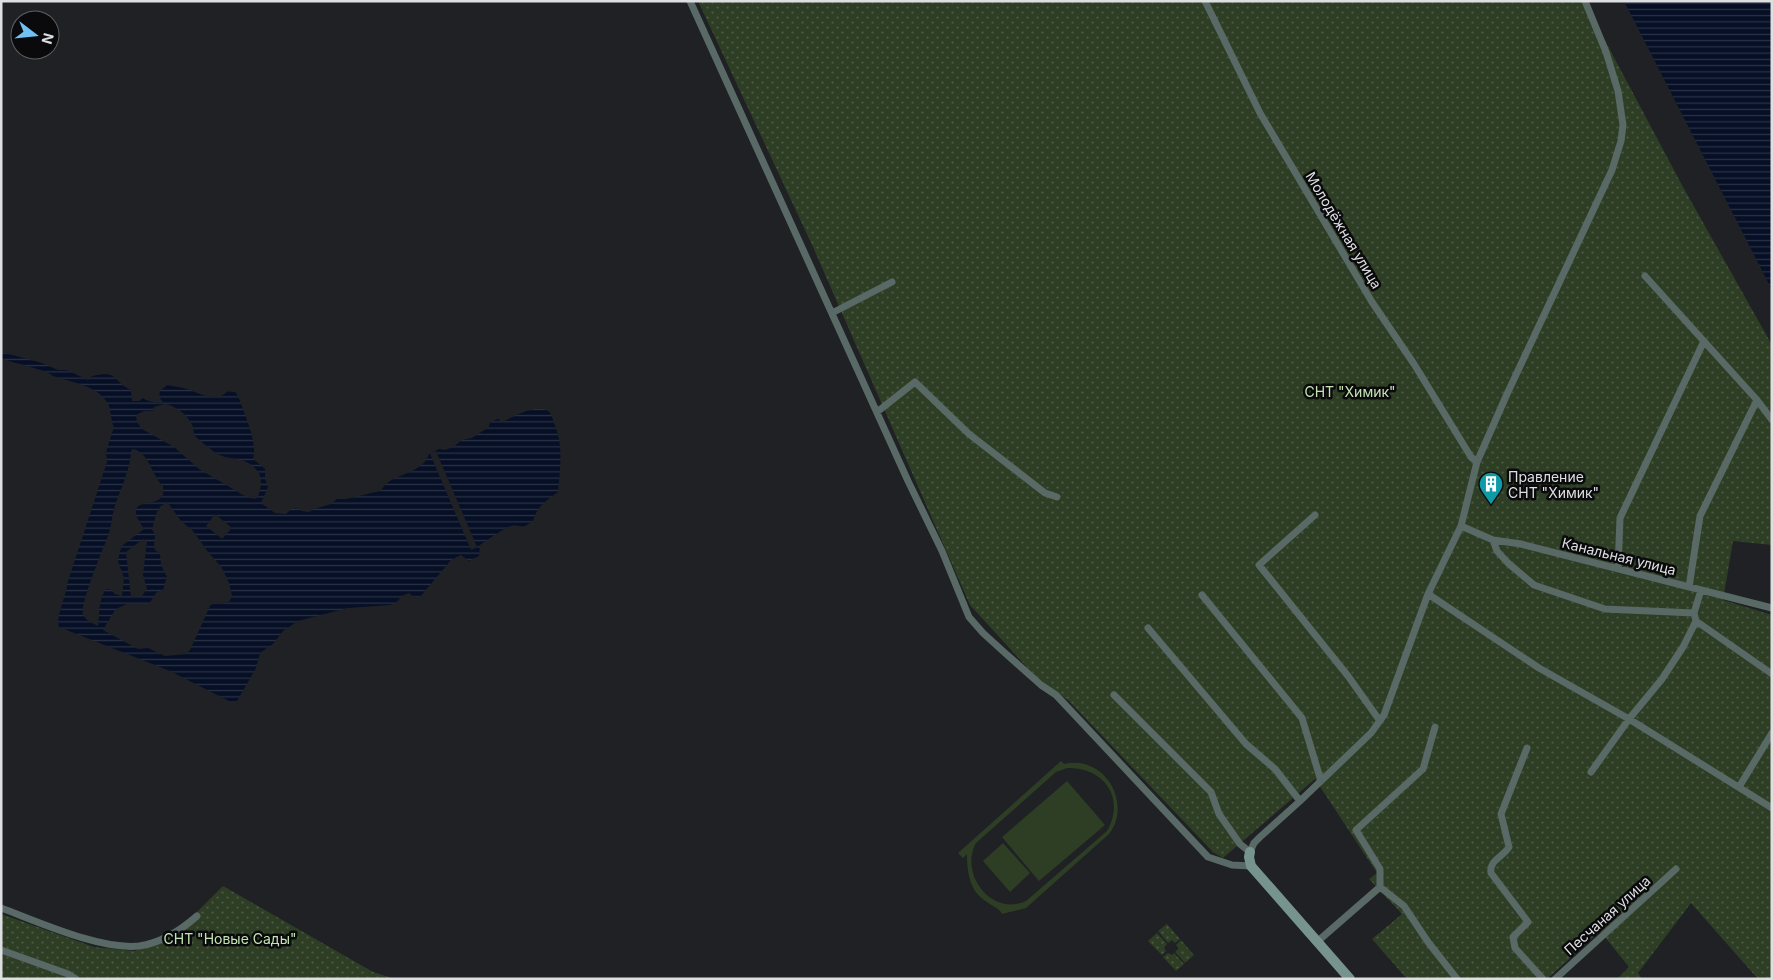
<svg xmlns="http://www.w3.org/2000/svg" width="1773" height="980" font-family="Inter,sans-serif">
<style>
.grass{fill:url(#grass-dots)}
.pitch{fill:#2e3e25;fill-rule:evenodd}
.water{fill:url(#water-rules);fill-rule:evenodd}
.pier{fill:#1f2124}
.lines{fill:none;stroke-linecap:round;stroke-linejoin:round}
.street{stroke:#586966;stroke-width:7}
.secondary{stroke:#77938e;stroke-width:10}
.labels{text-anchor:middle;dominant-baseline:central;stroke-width:5;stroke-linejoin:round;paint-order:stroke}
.street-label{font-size:14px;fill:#dedfe1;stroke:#0a0a0c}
.park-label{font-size:14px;fill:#c3e4b1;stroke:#0a0a0c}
.poi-label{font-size:14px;fill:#dedfe1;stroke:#0a0a0c;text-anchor:start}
</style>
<defs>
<pattern id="grass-dots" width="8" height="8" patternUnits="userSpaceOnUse" patternTransform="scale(1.25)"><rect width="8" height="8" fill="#2e3e25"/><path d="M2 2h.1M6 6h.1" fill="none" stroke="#4c5944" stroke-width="1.8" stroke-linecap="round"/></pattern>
<pattern id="water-rules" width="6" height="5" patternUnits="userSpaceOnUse" patternTransform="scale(1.25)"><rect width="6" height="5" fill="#060f25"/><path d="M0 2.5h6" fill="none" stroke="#2a3244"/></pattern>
</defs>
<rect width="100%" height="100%" fill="#1f2124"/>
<!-- grass -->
<path class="grass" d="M698 1H1584L1683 187 1772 345V545L1733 541 1723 600 1772 615V979H1758L1691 903 1638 973 1642 979H1617L1629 967 1600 931 1547 979H1407L1372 939 1402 914 1369 879 1377 873 1315 779 1223 858 1213 852 1069 701 1035 676 970 605 813 247Z
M223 886 373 972 395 979H1V914L94 947 134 951 173 936Z
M1167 924 1180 939 1175 943 1172 940 1168 943 1158 931Z
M1157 933 1167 944 1164 948 1166 951 1162 955 1148 941Z
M1181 940 1194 955 1185 963 1175 952 1179 948 1176 945Z
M1168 953 1172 955 1174 953 1184 964 1176 971 1163 957Z"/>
<!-- pitch -->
<path class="pitch" d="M1061 761 1064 764C1104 754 1133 803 1109 834L1026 908 1002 914C999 908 992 906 987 902 970 892 967 873 967 854L963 858 958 853ZM1067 768C1104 767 1126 798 1107 831L1026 901C991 917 959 873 976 843L1056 772Z
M1067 781 1105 825 1039 881 1002 837Z
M1003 843 1030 873 1010 892 983 861Z"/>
<!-- water -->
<path class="water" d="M1624 1H1772V290Z
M1 352 42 363 58 370H67L88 380 92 376C120 370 111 381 131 390L132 401H139L143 398C148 402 156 403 163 402L159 397 160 391 167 385C173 386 178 387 183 388 197 391 214 405 228 391L235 392 238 396C244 413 258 442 253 459L265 469V479L268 487 261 503 275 513 286 514 291 509 296 508 302 511 309 512C319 505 329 508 337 499H346L380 491C383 488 384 485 387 483 401 473 424 471 429 454L439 449 445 450 453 447 462 440 472 438 489 427 490 422 498 419 502 422C513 417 530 407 543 409 551 410 552 417 554 423 564 446 560 468 558 492 546 501 537 506 533 521 519 531 523 524 511 526 502 529 488 540 480 545L479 556 469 561 461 555 451 560 420 597 415 598 409 593 401 596 398 601 391 605 348 608 298 621 283 631 273 644 260 653 256 668 237 701H229L170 671 59 627C55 618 67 594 68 581L107 462 106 452 114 427C110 419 112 410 107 402 96 385 73 383 56 377 52 376 49 373 46 372 31 366 16 364 1 358ZM165 404C176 406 188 415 192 425 194 428 193 433 195 436 198 439 209 448 213 451 227 463 245 453 258 472 263 479 261 491 257 498L254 499 243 495 199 469 174 447 142 429 137 422 136 415 144 411H153L154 407ZM133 449C149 452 152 476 163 486 163 487 163 494 163 495 159 506 133 499 136 514 137 519 141 524 144 529L123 545 120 551 118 561 124 578 122 596 115 594 110 589H106C98 601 100 613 98 626 92 623 85 620 83 614 81 605 92 578 95 569 99 557 105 545 109 533 112 523 112 513 116 503 121 488 131 467 131 451ZM168 503 181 521 193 531 208 552 222 568 229 583 232 596 230 601C224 604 220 605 213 603L210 606 190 650 186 654 165 656 148 648 138 649 103 630 115 610 120 607 127 604H149C154 598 154 591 163 590L167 577 161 565 160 554 155 550 154 545 155 535 152 529C156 519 155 505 168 503ZM143 539 147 541 143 575 147 589 142 596 131 597 126 552Z"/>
<!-- pier -->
<path class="pier" d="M436 451 477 547 471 550 430 454Z
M215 514 232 528 222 539 206 526Z"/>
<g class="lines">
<!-- street -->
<path class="street" d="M690 1 908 481 942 551 969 617 983 633 1005 653 1041 685 1056 695 1208 857 1232 865 1251 866
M1205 1 1260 113 1372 302 1414 364 1471 457 1477 462
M1645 276 1757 400 1772 420
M832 313 892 282
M877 412 915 382 969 434 1045 493 1057 497
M1315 515 1259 565 1348 676 1380 721
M1461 526 1493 540 1521 544 1772 608
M1493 540 1497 551 1508 563 1534 585 1605 609 1694 613 1696 621 1772 674
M1618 569 1620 518 1704 341
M1689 587 1700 516 1757 400
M1428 594 1539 668 1629 719 1772 808
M1202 595 1302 718 1321 781
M1694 613 1701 590
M1148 628 1246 744 1275 769 1300 801
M1114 695 1211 792 1219 814 1240 844 1250 852 1254 843 1260 837 1300 801 1371 733 1384 715 1428 594 1461 526 1477 462 1507 394 1612 170 1621 141 1623 125 1618 91 1606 52 1585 1
M1527 748 1501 814 1509 847C1503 857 1489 860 1491 873L1528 922 1513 937 1515 948 1543 979
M1591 772 1629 719 1662 679 1683 647 1696 621
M1739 787 1772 733
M1380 887 1404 906 1428 942 1457 979
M1 908C39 922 100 950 139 946 161 943 181 930 197 916
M1318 941 1380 887V869L1356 830 1423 769 1435 727
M1 950 68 974 76 979
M1555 979 1676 869"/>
<!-- secondary -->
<path class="secondary" d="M1250 852 1249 857 1251 866 1350 979"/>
</g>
<!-- icons -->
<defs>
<symbol id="building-pin" viewBox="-11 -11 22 30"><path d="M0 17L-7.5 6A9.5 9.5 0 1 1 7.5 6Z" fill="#0f9aa8" stroke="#0a0a0c"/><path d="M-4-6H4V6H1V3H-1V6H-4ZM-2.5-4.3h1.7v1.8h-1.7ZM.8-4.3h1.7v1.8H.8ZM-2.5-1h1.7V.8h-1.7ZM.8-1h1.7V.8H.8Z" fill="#fff"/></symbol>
</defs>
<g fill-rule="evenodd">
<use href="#building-pin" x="1477" y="470" width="28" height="38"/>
</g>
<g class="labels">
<!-- street labels -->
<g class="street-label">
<text transform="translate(1344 230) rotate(59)">Молодёжная улица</text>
<text transform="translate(1619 556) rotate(14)">Канальная улица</text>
<text transform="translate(1607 915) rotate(-42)">Песчаная улица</text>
</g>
<!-- park labels -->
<g class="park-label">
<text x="1350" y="391">СНТ "Химик"</text>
<text x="230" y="938">СНТ "Новые Сады"</text>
</g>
<!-- poi labels -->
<g class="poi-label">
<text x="1508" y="476">Правление<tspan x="1508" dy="16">СНТ "Химик"</tspan></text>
</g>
</g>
<!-- border -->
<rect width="1773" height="980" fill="none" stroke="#dedfe1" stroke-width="5"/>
<!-- north arrow -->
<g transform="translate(35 35) rotate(106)"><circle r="24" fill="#0a0a0c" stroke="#5f5f61"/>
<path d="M0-4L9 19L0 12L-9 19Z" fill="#70c1f4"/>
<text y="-8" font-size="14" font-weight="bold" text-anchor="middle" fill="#dedfe1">N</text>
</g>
</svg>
